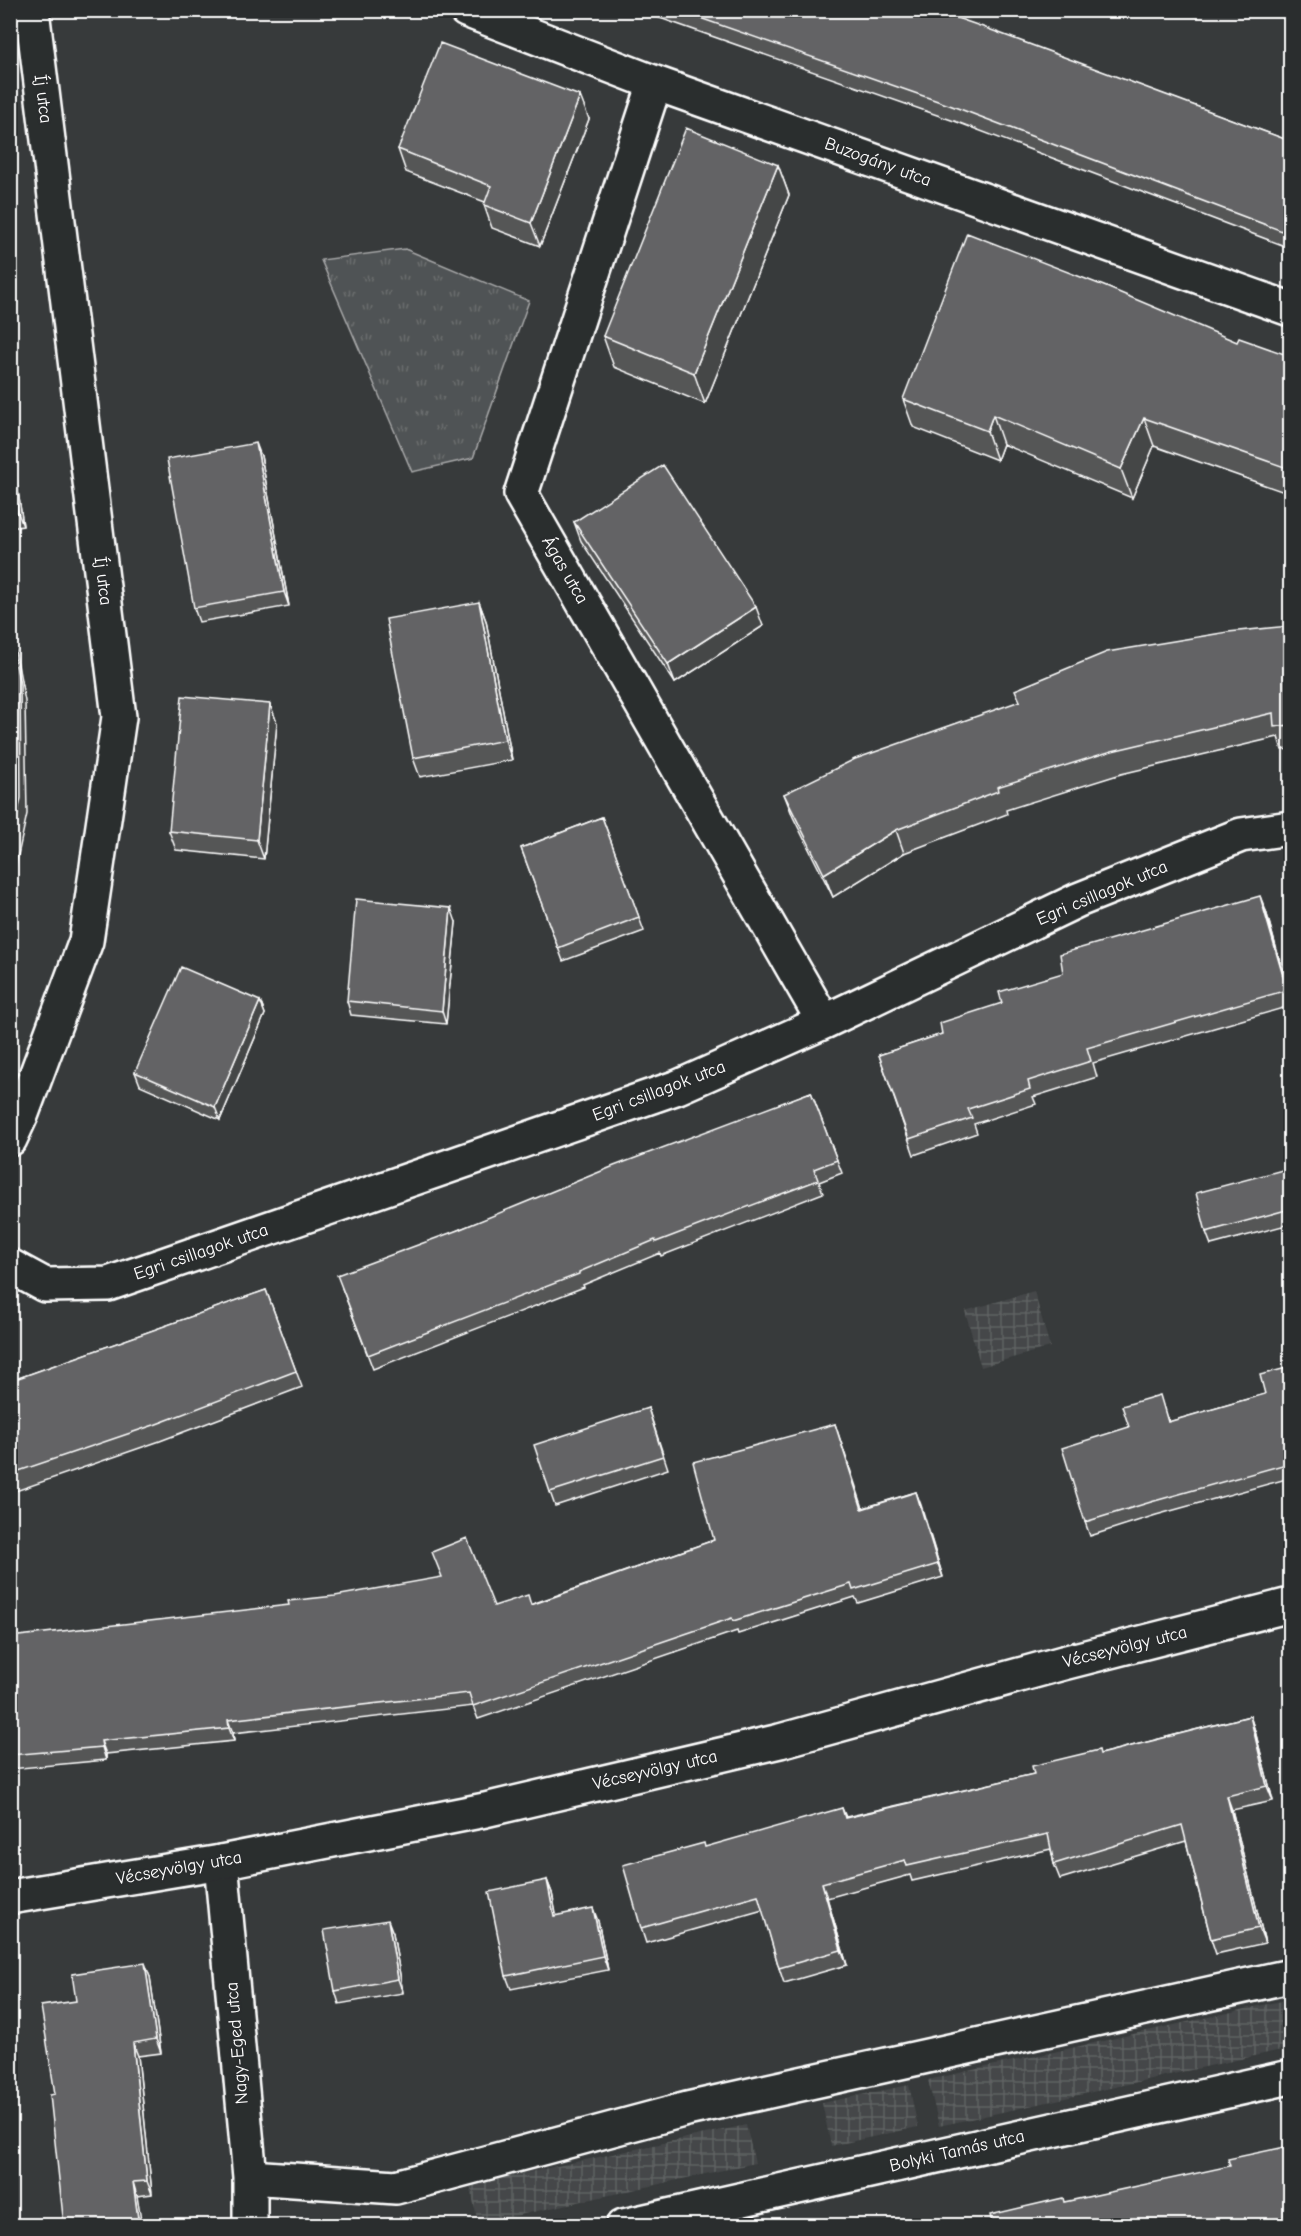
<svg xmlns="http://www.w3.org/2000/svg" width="1301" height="2236" font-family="'Comic Neue',sans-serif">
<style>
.industrial{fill:url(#industrial-grid)}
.grass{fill:url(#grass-tufts);stroke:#a8a9aa;stroke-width:1.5}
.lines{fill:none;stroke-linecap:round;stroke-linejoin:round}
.minor-casing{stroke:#fff;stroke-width:38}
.major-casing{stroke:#fff;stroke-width:38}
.minor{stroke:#2a2d2e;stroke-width:33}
.major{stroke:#2a2d2e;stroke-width:33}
.wall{fill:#555657;stroke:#fff;stroke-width:1.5}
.shaded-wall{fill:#454647;stroke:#fff;stroke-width:1.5}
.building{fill:#636465;stroke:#fff;stroke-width:1.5}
.labels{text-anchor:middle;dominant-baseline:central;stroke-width:4.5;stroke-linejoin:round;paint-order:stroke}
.street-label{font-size:18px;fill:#fff;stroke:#2a2d2e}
</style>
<defs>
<pattern id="industrial-grid" width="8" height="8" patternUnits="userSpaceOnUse" patternTransform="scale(1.5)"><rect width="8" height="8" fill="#444748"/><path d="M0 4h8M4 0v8" fill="none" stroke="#606363"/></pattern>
<pattern id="grass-tufts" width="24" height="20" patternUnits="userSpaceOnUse" patternTransform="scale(1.5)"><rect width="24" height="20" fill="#505354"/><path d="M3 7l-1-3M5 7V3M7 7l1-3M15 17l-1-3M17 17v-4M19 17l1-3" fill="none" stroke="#6a6d6e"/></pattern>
</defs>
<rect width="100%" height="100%" fill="#373a3b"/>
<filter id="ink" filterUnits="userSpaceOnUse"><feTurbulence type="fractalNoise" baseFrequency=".0167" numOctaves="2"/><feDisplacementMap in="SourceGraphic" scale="12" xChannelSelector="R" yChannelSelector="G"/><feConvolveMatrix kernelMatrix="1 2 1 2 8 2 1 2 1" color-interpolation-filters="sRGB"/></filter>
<g filter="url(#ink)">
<!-- industrial -->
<path class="industrial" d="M1034 1291 1050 1347 981 1367 965 1311Z
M1290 1999V2048L939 2126 928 2080Z
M909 2085 918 2127 831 2146 822 2103Z
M746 2125 755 2163 478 2224 470 2185Z"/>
<!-- grass -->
<path class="grass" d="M405 249 529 301 473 458 412 472 321 260Z"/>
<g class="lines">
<defs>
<path id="minor" d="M466 10 655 83 1290 309
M655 83 521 494 824 1022
M10 1139 22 1113 86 941 119 717 32 10
M10 1266 45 1285 108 1284 678 1087 824 1022 1078 900 1241 835 1290 828
M221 1862 250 2177V2226
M250 2177 396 2187 687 2109 1290 1976
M623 2226 1290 2077"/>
<path id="major" d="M10 1897 221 1862 485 1810 780 1741 1063 1663 1290 1605"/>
</defs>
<!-- minor casing -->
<use href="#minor" class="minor-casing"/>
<!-- major casing -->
<use href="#major" class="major-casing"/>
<!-- minor -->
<use href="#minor" class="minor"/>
<!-- major -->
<use href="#major" class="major"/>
</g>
<!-- wall -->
<path class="wall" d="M637 10H934L1290 141V248L957 122Z
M589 119 540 246 492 228 484 205 485 202 406 172 398 149Z
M778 165 789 195 705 404 614 367 603 336Z
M1237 342 1290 356V494L1154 446 1132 498 1003 444 997 460 913 427 903 399Z
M10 434 23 526 10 528Z
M261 456 289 606 199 622 194 608Z
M574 522 763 626 675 683 581 541Z
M479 602 486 621 512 760 420 777 413 758Z
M1290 626V749L1282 750 1278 737 1121 774 1006 810 1007 814 904 853 833 897 793 817 784 794Z
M270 704 277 723 264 859 176 850 169 831Z
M602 817 644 931 563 961 521 848Z
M1266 911 1290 997V1006L1093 1063 1097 1077 1033 1097 1036 1104 974 1124 977 1133 914 1155 879 1055 942 1034 1002 1003Z
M456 922 446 1024 351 1015 347 1001Z
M260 1001 265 1014 220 1120 140 1085 135 1072Z
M811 1092 842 1173 819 1182 823 1193 661 1256 660 1253 583 1285 584 1287 373 1369 342 1288 458 1230Z
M1290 1168V1224L1211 1245 1206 1232Z
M266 1290 302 1387 160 1441 10 1493V1381Z
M1290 1367V1478L1156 1515 1090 1536 1085 1522 1129 1427 1165 1408 1169 1422 1265 1394Z
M648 1408 668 1469 555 1506 550 1492Z
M835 1424 863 1508 916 1492 943 1577 858 1603 855 1597 738 1634 737 1631 478 1719 473 1706 233 1733 234 1741 106 1754V1760L10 1769V1637L532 1604 714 1540Z
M1250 1716 1255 1731 1273 1801 1232 1810 1265 1943 1216 1954 1211 1939 1186 1841 1060 1879 1054 1864 1051 1849 912 1881 910 1875 827 1898 847 1965 784 1983 779 1968 763 1910 646 1943 641 1928 842 1808 846 1817 1034 1774 1100 1754Z
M547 1880 552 1893 556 1916 598 1921 608 1970 511 1989 506 1976Z
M393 1933 403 1993 339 2004 335 1991Z
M150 1977 161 2053 138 2056 152 2194 137 2196 55 2094 76 2001Z"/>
<!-- shaded-wall -->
<path class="shaded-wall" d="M580 96 589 119 540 246 531 223Z
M778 165 789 195 705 404 694 373Z
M993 415 1003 444 997 460 987 431Z
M1144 418 1154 446 1132 498 1121 469Z
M10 434 23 526 18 513 10 457Z
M256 443 261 456 289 606 284 592Z
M479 602 486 621 512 760 505 740Z
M756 607 763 626 675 683 668 664Z
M10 623 25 701 27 814 10 892Z
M270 704 277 723 264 859 257 840Z
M896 830 904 853 833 897 824 874Z
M1260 896 1266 911 1290 999 1287 990Z
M451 908 456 922 446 1024 442 1011Z
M260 1001 265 1014 220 1120 215 1107Z
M916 1492 921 1505 943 1577 938 1564Z
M1250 1716 1255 1731 1273 1801 1267 1786Z
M228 1720 233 1733 234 1741 229 1728Z
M101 1741 106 1754V1760L102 1747Z
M1227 1796 1232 1810 1265 1943 1259 1928Z
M547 1880 552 1893 559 1929 554 1916Z
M822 1883 827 1898 847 1965 841 1950Z
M593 1908 598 1921 608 1970 603 1956Z
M388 1920 393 1933 403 1993 398 1979Z
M145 1963 150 1977 161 2053 156 2039Z
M133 2043 138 2056 152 2194 147 2181Z
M133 2182 137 2196 142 2226H139Z"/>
<!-- building -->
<path class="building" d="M677 10H934L983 27 1290 141V234L952 106Z
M440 43 580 96 531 223 484 205 491 186 398 149Z
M686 128 778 165 694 373 603 336Z
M967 233 1104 286 1237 342 1239 338 1290 356V469L1144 418 1121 469 993 415 987 431 903 399Z
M256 443 284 592 194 608 167 459Z
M10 457 18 513 10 514Z
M663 465 756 607 668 664 574 522Z
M479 602 505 740 413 758 386 619Z
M1290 626V725L1274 727 1273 713 1112 751 997 787 998 791 896 830 824 874 784 794 855 759 1020 701 1015 690 1107 652 1228 632Z
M10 635 20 685 21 798 10 851Z
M182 696 270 704 257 840 169 831Z
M602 817 639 917 558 948 521 848Z
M1260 896 1287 990 1087 1048 1091 1061 1028 1081 1030 1089 968 1109 972 1118 909 1139 879 1055 942 1034 940 1023 1002 1003 999 992 1063 973 1060 954Z
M356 899 451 908 442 1011 347 1001Z
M181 967 260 1001 215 1107 135 1072Z
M811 1092 837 1160 814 1169 818 1180 656 1242 655 1240 579 1272V1274L368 1355 337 1275 458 1230 614 1166Z
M1290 1168V1209L1206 1232 1196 1193Z
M266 1290 296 1371 154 1425 10 1474V1381Z
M1290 1367V1463L1151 1502 1085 1522 1062 1448 1129 1427 1122 1406 1160 1395 1168 1422 1265 1394 1260 1375Z
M648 1408 663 1456 550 1492 534 1445Z
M835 1424 862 1509 916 1492 938 1564 853 1590 851 1584 733 1621 732 1618 473 1706 469 1693 228 1720 229 1728 101 1741 102 1747 10 1755V1637L289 1605 288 1601 335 1596 442 1577 432 1552 467 1538 494 1606 528 1595 531 1605 714 1540 693 1462Z
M1250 1716 1267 1786 1227 1796 1259 1928 1211 1939 1182 1825 1054 1864 1048 1834 907 1866 905 1860 822 1883 841 1950 779 1968 758 1895 641 1928 623 1865 704 1843 705 1847 842 1808 845 1818 1034 1774 1032 1766 1099 1750 1100 1754Z
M547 1880 554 1916 593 1908 603 1956 506 1976 489 1892Z
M388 1920 398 1979 335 1991 324 1930Z
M145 1963 156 2039 133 2043 147 2181 133 2182 139 2226H64L50 2095 55 2094 41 2006 76 2001 72 1974Z
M1290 2146V2226H973L992 2222 990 2215 1063 2198 1064 2202 1230 2166 1228 2159Z"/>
</g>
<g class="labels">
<!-- street labels -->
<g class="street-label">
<text transform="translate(43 99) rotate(83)">Íj utca</text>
<text transform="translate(878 162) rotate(20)">Buzogány utca</text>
<text transform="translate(565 570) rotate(60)">Ágas utca</text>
<text transform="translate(103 581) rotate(83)">Íj utca</text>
<text transform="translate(1102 893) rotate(-23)">Egri csillagok utca</text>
<text transform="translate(659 1091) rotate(-21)">Egri csillagok utca</text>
<text transform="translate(201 1252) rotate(-19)">Egri csillagok utca</text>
<text transform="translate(1125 1647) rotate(-14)">Vécseyvölgy utca</text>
<text transform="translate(655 1770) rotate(-13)">Vécseyvölgy utca</text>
<text transform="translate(179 1868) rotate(-10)">Vécseyvölgy utca</text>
<text transform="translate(237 2043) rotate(-95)">Nagy-Eged utca</text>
<text transform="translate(957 2151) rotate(-13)">Bolyki Tamás utca</text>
</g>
</g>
<!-- margin -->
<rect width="1301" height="2236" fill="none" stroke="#2a2d2e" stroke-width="36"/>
<rect x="18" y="18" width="1265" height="2200" fill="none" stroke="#fff" stroke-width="2" filter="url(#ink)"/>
</svg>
